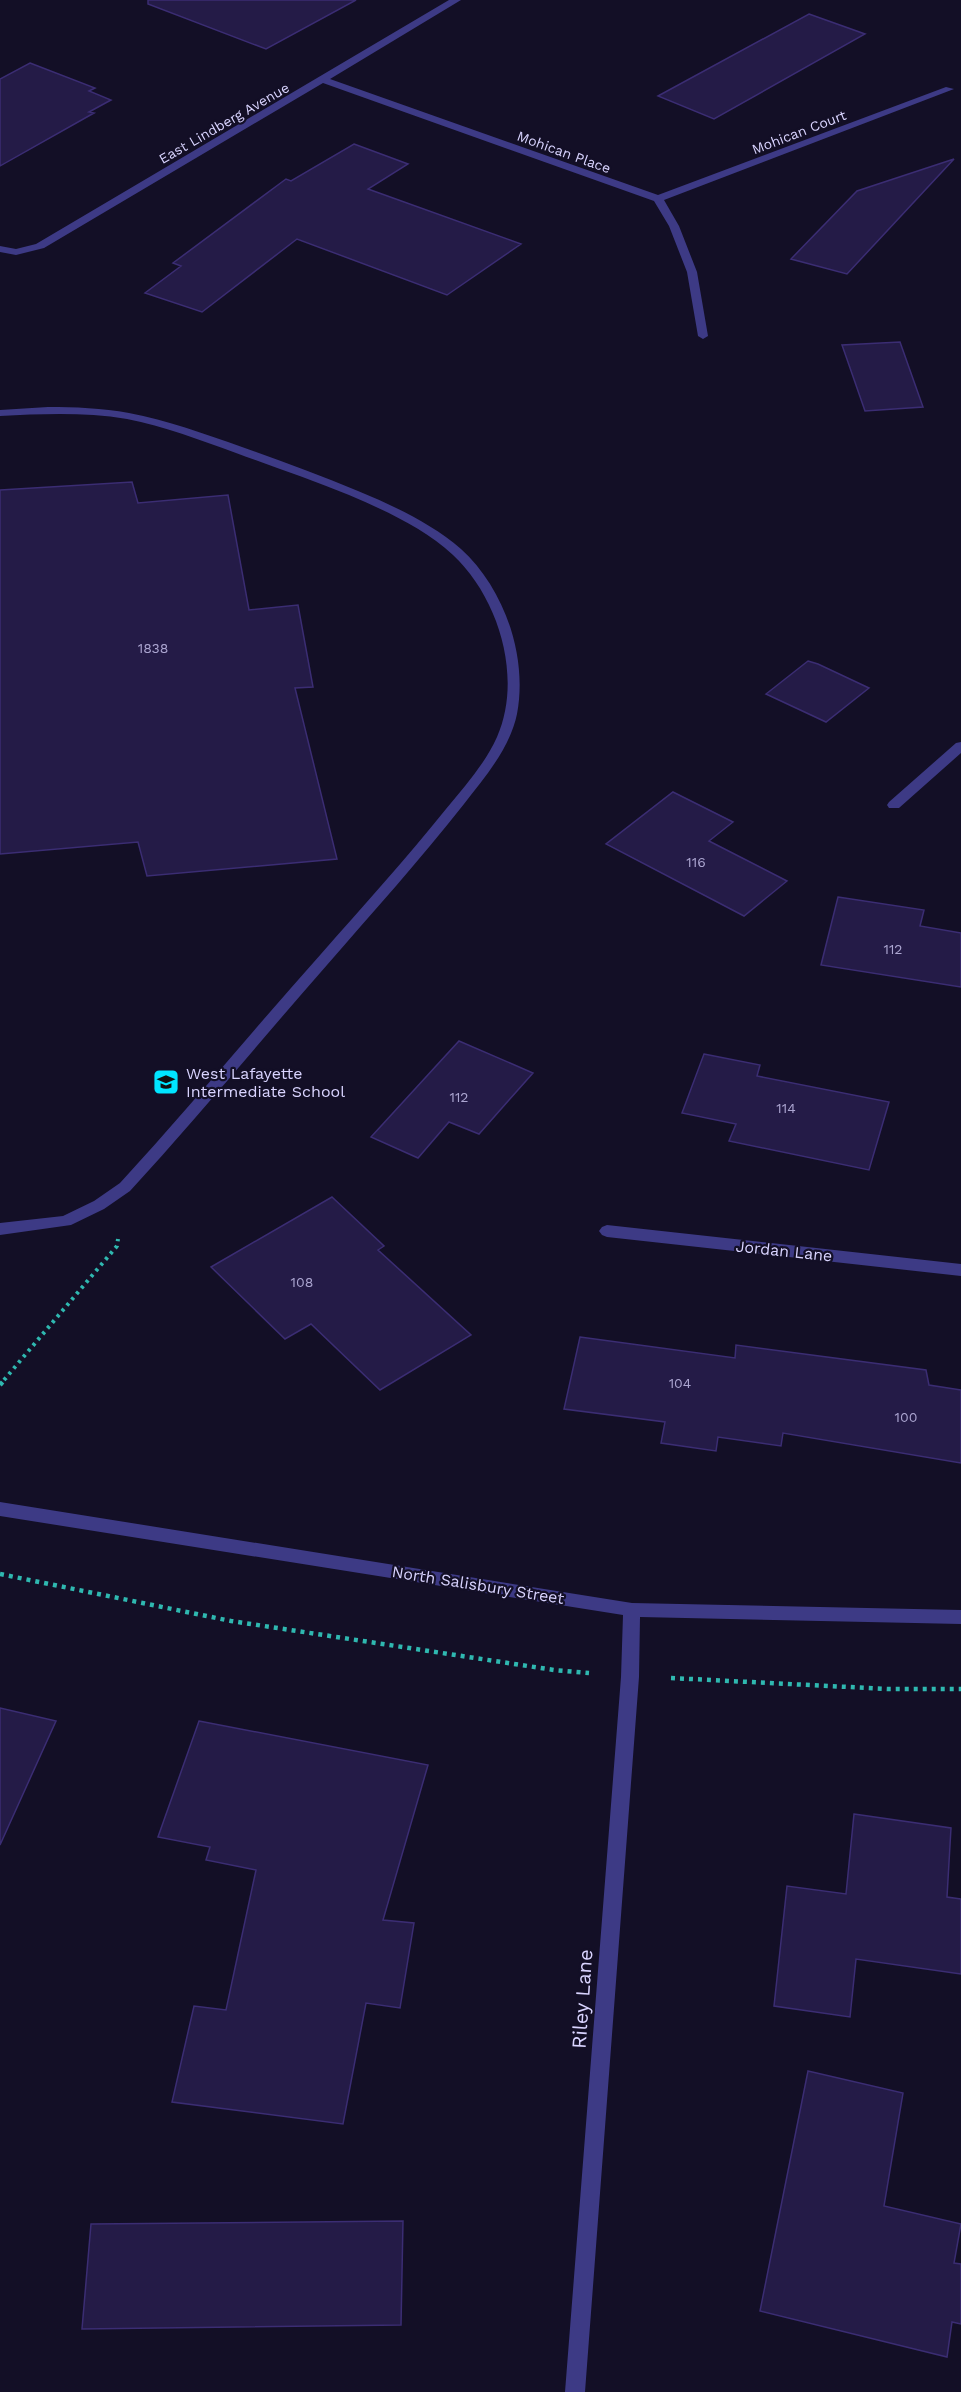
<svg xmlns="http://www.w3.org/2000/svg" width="961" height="2392" font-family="'Work Sans',sans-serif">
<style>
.building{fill:#241b47;stroke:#3b2d73;stroke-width:1.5}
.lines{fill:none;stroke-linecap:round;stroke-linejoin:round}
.path-far1{stroke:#2fb8b0;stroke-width:4;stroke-dasharray:3 4.5;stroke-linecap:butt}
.path{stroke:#2fb8b0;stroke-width:4.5;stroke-dasharray:4 5;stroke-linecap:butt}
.minor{fill:#3d3a85;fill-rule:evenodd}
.labels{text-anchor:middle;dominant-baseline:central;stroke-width:4.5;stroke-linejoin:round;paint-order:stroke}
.far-street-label{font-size:14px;fill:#d9d4ff;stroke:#130f26}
.number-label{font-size:14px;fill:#aca6d1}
.poi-label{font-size:16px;fill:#d9d4ff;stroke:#130f26;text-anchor:start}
.street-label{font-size:16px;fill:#d9d4ff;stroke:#130f26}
.near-street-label{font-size:20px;fill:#d9d4ff;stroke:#130f26}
</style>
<rect width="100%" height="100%" fill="#130f26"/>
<!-- building -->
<path class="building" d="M148 0H356L266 49 148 4Z
M809 14 865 34 714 119 658 96Z
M30 63 95 88 89 91 111 100 89 112 94 113 0 166V79Z
M354 144 408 164 368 189 521 244 447 295 297 239 202 312 145 293 181 266 173 263 286 179 291 181Z
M954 159 847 274 791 259 857 191Z
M900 342 923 407 865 411 842 345Z
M132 482 138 503 228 495 249 610 298 605 313 687 295 688 337 859 147 876 138 842 0 854V490Z
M808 661 818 664 869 688 826 722 766 694Z
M673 792 733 822 709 841 787 881 744 916 606 844Z
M838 897 924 910 920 926 961 933V987L821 965Z
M459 1041 533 1073 479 1134 449 1122 418 1158 371 1137Z
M704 1054 760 1065 757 1076 889 1102 869 1170 729 1141 736 1124 682 1113Z
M332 1197 384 1246 378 1250 471 1335 380 1390 311 1324 285 1339 211 1267Z
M580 1337 735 1358 736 1345 926 1370 929 1385 961 1390V1463L783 1433 781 1446 718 1437 716 1451 661 1443 665 1422 564 1409Z
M0 1708 56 1721 0 1845Z
M199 1721 428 1765 383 1920 414 1923 400 2008 366 2003 343 2124 172 2102 194 2006 226 2010 256 1870 206 1860 210 1847 158 1837Z
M854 1814 951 1828 947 1897 961 1899V1974L856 1959 850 2017 774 2006 787 1886 846 1894Z
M808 2071 903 2093 884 2206 961 2224 954 2263 961 2264V2324L952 2322 947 2357 760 2311Z
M403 2221 401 2325 82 2329 91 2224Z"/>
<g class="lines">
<!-- path-far1 -->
<path class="path-far1" d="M4 1380 117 1246 118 1239"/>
<!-- path -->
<path class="path" d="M0 1385 6 1378
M0 1574 231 1621 554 1670 589 1673
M671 1678 888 1689H961"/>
<!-- minor -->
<path class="minor" d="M449 0H461L330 79 658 195 946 87 954 89 664 200 679 226 697 272 708 336 703 339 698 336 687 272 669 226 654 201 323 83 44 248 16 255 0 252V246L16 249 36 244Z
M48 407C75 407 102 408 129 413 167 420 205 434 242 447 281 461 320 475 358 491 394 506 431 523 461 549 504 588 528 656 517 714 510 748 485 777 464 804 420 860 373 912 327 965 261 1040 198 1117 130 1191L104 1209 71 1225 0 1235V1223L63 1216 94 1201 120 1183C189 1108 253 1030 321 954 363 906 406 859 446 809 464 787 485 764 497 737 523 678 499 598 453 555 424 528 386 511 349 495 312 480 274 467 236 453 200 440 164 426 127 419 85 412 42 414 0 416V410Z
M961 742V753L899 808H889L887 805 889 802 956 743Z
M607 1225 961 1264V1276L607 1237 602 1235 599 1231 602 1227Z
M0 1502 632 1603 961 1610V1624L640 1617 639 1677 585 2392H565L621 1677 623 1615 0 1516Z"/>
</g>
<!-- icons -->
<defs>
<symbol id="school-square" viewBox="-11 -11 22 22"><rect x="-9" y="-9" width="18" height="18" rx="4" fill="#00e5ff" stroke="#130f26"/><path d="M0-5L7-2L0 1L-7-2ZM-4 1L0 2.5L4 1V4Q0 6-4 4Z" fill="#111"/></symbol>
</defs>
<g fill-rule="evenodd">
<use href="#school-square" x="151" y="1067" width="30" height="30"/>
</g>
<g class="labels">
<!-- far-street labels -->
<g class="far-street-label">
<text transform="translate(224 123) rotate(-30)">East Lindberg Avenue</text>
<text transform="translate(799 132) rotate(-21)">Mohican Court</text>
<text transform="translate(564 152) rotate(20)">Mohican Place</text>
</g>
<!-- number labels -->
<g class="number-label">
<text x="153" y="648">1838</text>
<text x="696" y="862">116</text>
<text x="893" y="949">112</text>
<text x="459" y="1097">112</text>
<text x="786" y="1108">114</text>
<text x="302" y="1282">108</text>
<text x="680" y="1383">104</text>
<text x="906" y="1417">100</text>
</g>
<!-- poi labels -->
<g class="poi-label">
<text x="186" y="1073">West Lafayette<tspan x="186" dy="18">Intermediate School</tspan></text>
</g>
<!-- street labels -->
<g class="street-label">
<text transform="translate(784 1251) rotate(6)">Jordan Lane</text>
<text transform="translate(478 1585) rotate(9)">North Salisbury Street</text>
</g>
<!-- near-street labels -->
<g class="near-street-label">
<text transform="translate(582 1999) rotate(-86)">Riley Lane</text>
</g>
</g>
</svg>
